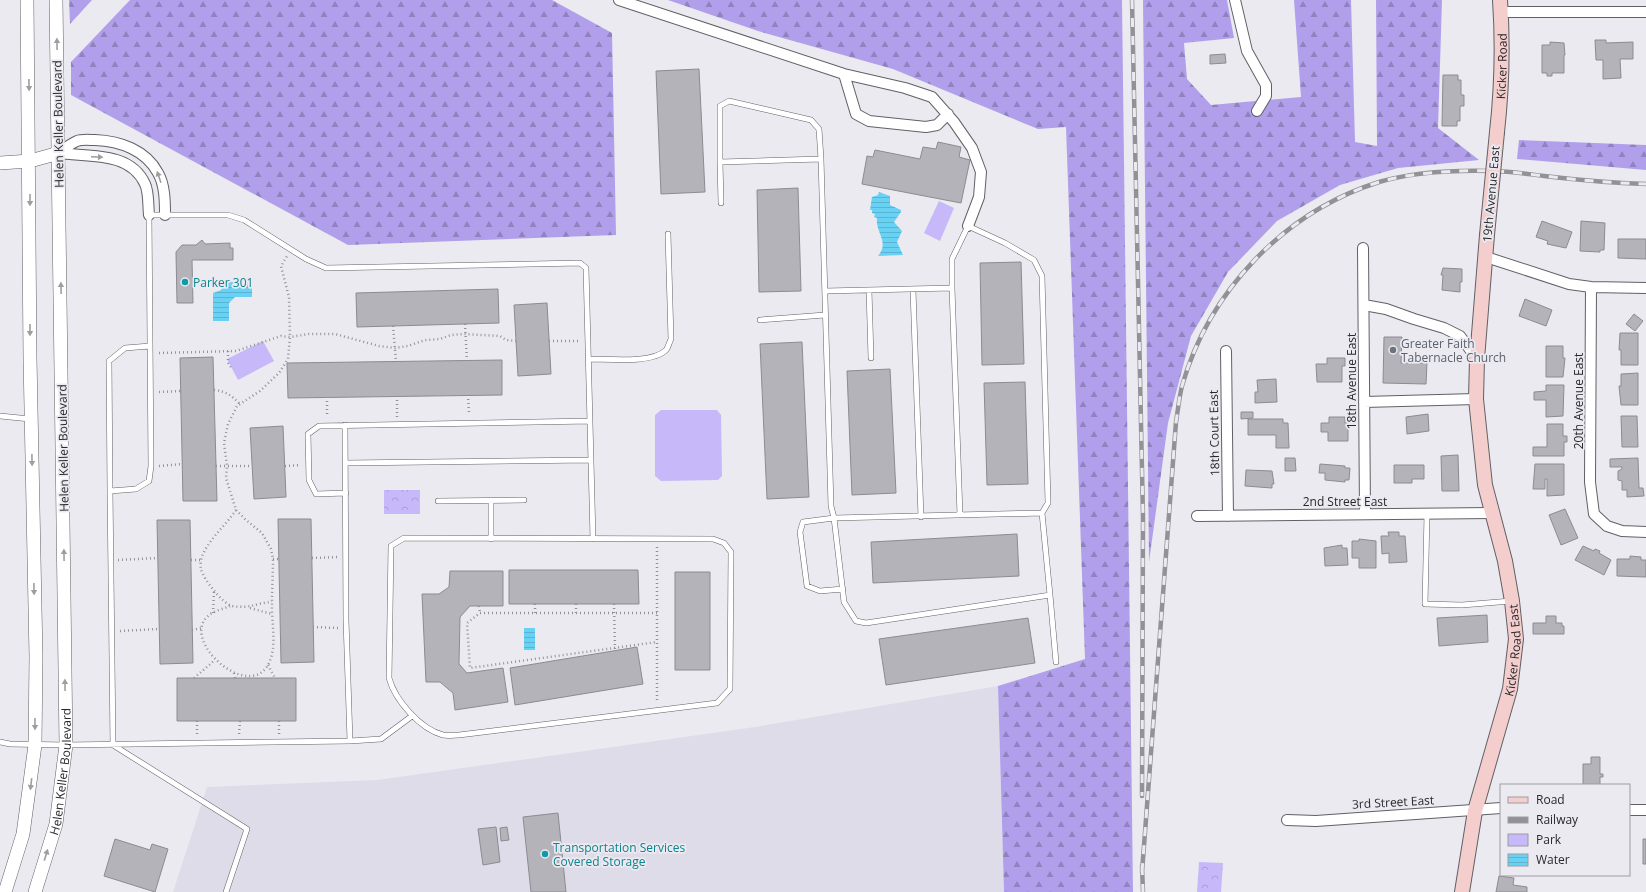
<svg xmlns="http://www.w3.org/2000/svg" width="1646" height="892" font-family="'Open Sans',sans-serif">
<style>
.built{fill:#dfdcea}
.green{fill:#c7b8f9}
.forest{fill:url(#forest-firs)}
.park{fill:url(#park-crowns)}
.water{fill:url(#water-rules)}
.building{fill:#b5b3ba;stroke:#8c8b92}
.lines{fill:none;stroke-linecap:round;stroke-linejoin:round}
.service-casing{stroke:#616066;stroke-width:6}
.minor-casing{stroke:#616066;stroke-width:12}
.tertiary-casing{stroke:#616066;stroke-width:14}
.secondary-casing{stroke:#616066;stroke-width:16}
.path{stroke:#939297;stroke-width:2.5;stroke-dasharray:1 3;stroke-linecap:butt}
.service{stroke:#fff;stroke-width:5}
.minor{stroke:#fff;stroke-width:10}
.tertiary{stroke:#fff;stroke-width:13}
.secondary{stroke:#f3cecd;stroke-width:14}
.rail-casing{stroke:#929196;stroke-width:4.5}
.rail{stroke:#ebeaf1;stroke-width:3;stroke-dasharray:9;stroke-linecap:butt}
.secondary-bridge-casing{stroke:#616066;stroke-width:16;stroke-linecap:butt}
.secondary-bridge{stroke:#f3cecd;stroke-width:14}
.oneway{fill:#9e9e9f}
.culture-dot{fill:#0f9aa8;stroke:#ebeaf1;stroke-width:1.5}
.worship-dot{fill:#6b7280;stroke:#ebeaf1;stroke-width:1.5}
.labels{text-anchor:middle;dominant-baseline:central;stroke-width:3.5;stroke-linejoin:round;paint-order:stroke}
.street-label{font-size:12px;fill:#28272a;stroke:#ebeaf1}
.culture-label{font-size:12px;fill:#0d838f;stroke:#ebeaf1;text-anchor:start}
.worship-label{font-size:12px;fill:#5b616d;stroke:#ebeaf1;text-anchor:start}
</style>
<defs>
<pattern id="forest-firs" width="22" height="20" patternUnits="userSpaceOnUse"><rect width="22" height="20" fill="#b19feb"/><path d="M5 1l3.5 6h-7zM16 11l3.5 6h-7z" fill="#9082bf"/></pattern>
<pattern id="park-crowns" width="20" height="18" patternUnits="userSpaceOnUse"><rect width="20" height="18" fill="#c7b8f9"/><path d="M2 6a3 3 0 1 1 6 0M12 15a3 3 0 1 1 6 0" fill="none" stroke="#ab9ed6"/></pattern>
<pattern id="water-rules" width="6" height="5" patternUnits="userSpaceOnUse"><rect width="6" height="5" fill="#68d2f4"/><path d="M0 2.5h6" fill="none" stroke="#5ab4d1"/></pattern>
</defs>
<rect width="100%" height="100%" fill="#ebeaf1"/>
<!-- built -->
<path class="built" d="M998 686 1004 892H173L207 787 377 780 755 727Z"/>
<!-- green -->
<path class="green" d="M939 201 954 208 940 241 924 233Z
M263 341 274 361 238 380 227 359Z
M661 410H717L721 415 722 476 718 480 661 481 655 476V415Z"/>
<!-- forest -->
<path class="forest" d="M69 0H92L70 24Z
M130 0H552L612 33 616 235 348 245 71 95V62Z
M668 0H1122L1133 892H1004L998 686 1085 659 1066 127 1038 129 893 69 758 31Z
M1143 0H1227L1234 38 1184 43 1187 79 1211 105 1301 97 1294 0H1351L1355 142 1377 146 1376 0H1442L1438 128 1479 160 1398 168 1340 185 1277 221 1228 272 1191 336 1168 423 1149 562Z
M1519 140 1646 145V170L1517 159Z"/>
<!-- park -->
<path class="park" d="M384 490H420V514H384Z
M1199 862 1223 863 1221 892H1197Z"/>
<!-- water -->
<path class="water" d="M879 192 890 196V205L901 210V212L894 222 902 231 897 242 903 255 878 256C890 242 875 232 877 218L874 217 875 214 872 213V210H870L872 197 878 195Z
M225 282 252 283V297H235L229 303V321H213V293L221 290Z
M524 628H535V650H524Z"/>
<!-- building -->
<path class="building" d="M1595 40H1606V43L1633 42V59H1620L1621 78 1603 79V60H1596Z
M1550 42 1564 43 1565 55H1564V73H1552V76H1547V73H1542V45H1550Z
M1225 54 1226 63 1210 64V55Z
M699 69 705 192 661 194 656 71Z
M1443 75H1458V80H1461V95H1464V106H1460V121H1457V126H1442Z
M938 142 961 147 959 157 970 160 961 203 862 184 867 156 873 157 875 150 920 159 923 147 936 149Z
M798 188 801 291 759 292 757 190Z
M1542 221 1572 232 1566 248 1547 244 1548 241 1536 237Z
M1581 221 1605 223 1604 250H1600V252L1580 251Z
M1618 239H1646V259L1618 258Z
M202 240 205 244 230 243V248H233V260H192L193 303H177L176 252 182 245H196Z
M1021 262 1024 364 982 365 980 263Z
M1443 268 1462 269V282H1460V292L1442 290 1443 275H1441Z
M498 289 499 323 357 327 356 293Z
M1525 299 1552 310 1546 326 1519 316Z
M547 303 551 374 518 376 514 305Z
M1634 314 1643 321 1635 331 1626 324Z
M1620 333H1638V365H1621V350H1619Z
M1384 337H1402L1401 363H1427L1426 384 1383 383Z
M802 342 809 497 767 499 760 344Z
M1546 346H1563V358H1565L1563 377H1546Z
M213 357 217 501H183L180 358Z
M1327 358H1345V366H1342V382H1317L1316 364H1327Z
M502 360V395L288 398 287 363Z
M890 369 896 493 852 495 847 371Z
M1638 373V405H1621L1619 386H1621V374Z
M1276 379 1277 402 1255 403V392H1258L1257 380Z
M1025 382 1028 484 987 485 984 383Z
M1546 385H1564L1563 416 1546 417V400H1534V392L1546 391Z
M1241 412H1253V418L1241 419Z
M1428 414 1429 431 1407 434 1406 417Z
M1621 416H1637L1638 447H1622Z
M1329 417H1345V423H1348V441H1328V432H1321V423H1329Z
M1248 419H1283V423H1288L1289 448H1276V435H1248Z
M1547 424H1563V436H1567V442H1564V456H1533V447H1547Z
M283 426 286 497 254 499 250 428Z
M1458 455 1459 491H1442L1441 456Z
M1285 458H1295L1296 471H1285Z
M1638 458 1639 488H1643L1644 496 1627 497V490H1622V481L1618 480V471L1622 469V467H1610V459Z
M1320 464 1345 466V468H1350L1349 480H1345V482L1325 480V473H1319Z
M1535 464H1564V495L1547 496V479H1545V489H1533Z
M1394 465H1424V479H1412V483H1394Z
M1246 470 1272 471 1274 484H1272V488L1245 486Z
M1565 509 1578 538 1561 545 1549 515Z
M278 519H311L314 662 281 663Z
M157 520H190L193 663 160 664Z
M1388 532H1399V536H1405L1407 562 1389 563V553L1382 554 1381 536H1389Z
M1017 534 1019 576 873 583 871 542Z
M1359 539 1376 541V568H1359V558H1352V541H1359Z
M1342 545V548H1347L1348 565 1325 566 1324 548Z
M1583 546 1594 551 1595 549 1600 551 1599 553 1611 560 1604 575 1575 560Z
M1630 556 1641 557V560H1646V577L1617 576V559H1630Z
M509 570H638L639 604H509Z
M450 571H503V606H470L460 617 459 664 467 673 503 668 508 702 455 710 453 693 440 682H426L422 594H439L449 587Z
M675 572H710V670H675Z
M1487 615 1488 642 1439 646 1437 618Z
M1546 616H1556V623H1562V626H1564V634H1533V623H1546Z
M1028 618 1035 663 886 685 879 639Z
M637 647 643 684 515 705 510 668Z
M177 678H296V721H177Z
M1591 757H1600V774H1603V777H1600V785H1583V764H1591Z
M558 813 566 892H531L523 817Z
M496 827 500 862 483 865 478 829Z
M507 827 509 840 501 841 500 828Z
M115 839 150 850 152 844 168 849 155 892 104 876Z
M1643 839H1646V864H1643Z
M1499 876 1514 878 1513 885 1527 887V892H1496Z"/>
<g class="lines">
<defs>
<path id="service" d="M821 159 720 162V106L729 101 811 120 819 129 821 159 831 506 834 518 844 602 856 621 866 623 1050 595 1042 513 1048 503 1042 276 1034 260 1005 243 968 226 952 259V288L825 291
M720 162 721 203
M952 288 960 515
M869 290 871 358
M913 290 921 517
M760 320 825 315
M589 359C608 359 652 364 666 350 668 348 669 343 671 339L668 234
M0 416 30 419
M346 463 591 460
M110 491 109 361 125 348 150 346
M346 493 316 494 309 480 308 434 319 426 590 421
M491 500V539
M438 501 524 500
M1427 514 1425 604 1462 605 1511 601
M404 538 713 539 724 543 731 552 730 689 717 703 459 735C454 735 448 736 443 735 420 729 395 700 389 678L391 546Z
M843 589 820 591 807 586 800 532 803 522 834 518 1042 513
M1050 595 1056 662
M350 741 381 739 412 716
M0 742 10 744 66 745 350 741 346 620 345 425
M226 892 247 829 113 745 110 491 136 489 149 481 151 466 149 215H228L244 220 306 259 326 268 580 263 586 268 593 539"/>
<path id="minor" d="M619 0 844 74 905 88 932 97 954 122 972 148 981 172 979 197 968 226
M1235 0 1247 51 1266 85V96L1257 111
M1501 12H1646
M844 74 856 114 869 121 926 127 937 125 948 114
M59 153C64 149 70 144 77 141 82 139 90 140 95 140 120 141 146 150 158 173 165 185 165 202 165 215
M59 153C88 157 130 151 145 184 149 192 148 206 149 215
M1363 248 1365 514
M1486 257 1569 284 1591 287 1646 288
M1591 287 1590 482 1594 514 1607 526 1622 531 1646 532
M1364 305 1386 309 1414 319 1444 328 1460 336 1477 359
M1226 351 1228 516
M1364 402 1476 399
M1197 516 1492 513
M1629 810H1646
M1287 820 1316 821 1501 808"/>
<g id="tertiary">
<path d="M0 163 30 161 59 153"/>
<path d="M5 892 23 834 35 745 36 657 30 358 27 0"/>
<path id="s1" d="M35 892 56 824 66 745 56 0"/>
</g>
<g id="secondary">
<path id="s2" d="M1497 132C1502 87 1503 44 1500 0"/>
<path id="s3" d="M1462 892 1475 811 1510 689 1516 639 1512 601 1505 561 1485 485 1476 399 1477 359 1487 235"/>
</g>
</defs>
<!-- service casing -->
<use href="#service" class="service-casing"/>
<!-- minor casing -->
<use href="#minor" class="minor-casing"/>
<!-- tertiary casing -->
<use href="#tertiary" class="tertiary-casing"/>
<!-- secondary casing -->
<use href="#secondary" class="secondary-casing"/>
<!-- path -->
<path class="path" d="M465 324 467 361
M393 326 396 362
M549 341H581
M228 351V363L232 369
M159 353 236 351 281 336 290 337 309 334H335L379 346 395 348 408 346 425 340 440 339 451 335 465 334 500 336 506 340 516 341
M214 390C226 391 232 396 240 404
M159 392 181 391
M468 395 469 414
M397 396V418
M327 397V417
M159 466 183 464
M216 466H252
M285 466 301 465
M236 510C226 525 211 537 203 554 201 558 200 565 201 569 203 579 223 604 232 606 251 609 255 603 272 602
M657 547V702
M312 558 338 557
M273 559H279
M118 560 158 558
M191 560H201
M576 604V613
M614 604 615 651
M230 606C223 609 213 611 208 616 180 640 247 701 268 665 278 647 271 621 272 602 272 588 273 573 273 559L271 549 262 533 246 520 236 510 226 478 227 466 224 443 228 424 237 406 260 391 279 373 288 359 290 337 289 297 281 266 287 256
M479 606 480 613
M250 608 272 614
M213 613 214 591
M535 613V604
M657 613H480L467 623 470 668 657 642
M313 627 338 628
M192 630 202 628
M120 631 159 629
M268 665 275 678
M234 673 235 678
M194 678 215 660
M197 721V735
M279 721V735
M239 734 240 721"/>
<!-- service -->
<use href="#service" class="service"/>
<!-- minor -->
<use href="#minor" class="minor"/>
<!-- tertiary -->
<use href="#tertiary" class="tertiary"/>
<!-- secondary -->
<use href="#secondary" class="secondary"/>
<defs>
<path id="rail" d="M1132 0 1143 517 1142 796
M1142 866 1143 892
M1142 872 1176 422C1178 410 1179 398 1182 386 1209 291 1284 212 1379 182 1413 172 1458 170 1493 171 1510 171 1527 174 1544 176 1578 180 1612 183 1646 184"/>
</defs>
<!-- rail casing -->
<use href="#rail" class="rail-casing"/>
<!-- rail -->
<use href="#rail" class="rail"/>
<defs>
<path id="secondary-bridge" d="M1487 235 1497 132"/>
</defs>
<!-- secondary-bridge casing -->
<use href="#secondary-bridge" class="secondary-bridge-casing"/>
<!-- secondary-bridge -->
<use href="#secondary-bridge" class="secondary-bridge"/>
</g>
<!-- one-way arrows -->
<defs><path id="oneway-solid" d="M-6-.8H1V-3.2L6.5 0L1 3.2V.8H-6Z"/></defs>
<g class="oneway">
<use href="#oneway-solid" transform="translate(57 44) rotate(-91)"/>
<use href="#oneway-solid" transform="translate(29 85) rotate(89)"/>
<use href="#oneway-solid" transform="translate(97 157) rotate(3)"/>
<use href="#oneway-solid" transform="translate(159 177) rotate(-109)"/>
<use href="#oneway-solid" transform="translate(30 200) rotate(90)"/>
<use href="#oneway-solid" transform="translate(61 288) rotate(-91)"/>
<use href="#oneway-solid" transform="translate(30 330) rotate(90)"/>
<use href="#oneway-solid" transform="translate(32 460) rotate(89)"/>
<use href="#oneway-solid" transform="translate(64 555) rotate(-91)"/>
<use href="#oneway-solid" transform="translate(34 589) rotate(89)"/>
<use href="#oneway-solid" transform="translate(65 685) rotate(-91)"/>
<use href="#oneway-solid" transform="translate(35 724) rotate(90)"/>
<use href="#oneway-solid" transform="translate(31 784) rotate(97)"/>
<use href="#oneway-solid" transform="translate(46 855) rotate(-73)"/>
</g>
<!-- markers -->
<g class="culture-dot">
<circle cx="185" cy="282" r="4"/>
<circle cx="545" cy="854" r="4"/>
</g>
<circle class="worship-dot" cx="1393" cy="350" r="4"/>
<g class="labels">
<!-- street labels -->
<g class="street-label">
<text stroke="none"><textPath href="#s2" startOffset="66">Kicker Road</textPath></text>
<text transform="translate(58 124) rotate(-91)">Helen Keller Boulevard</text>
<text transform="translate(1491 194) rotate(-85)">19th Avenue East</text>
<text transform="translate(1351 381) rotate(-90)">18th Avenue East</text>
<text transform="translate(1578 401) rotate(-90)">20th Avenue East</text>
<text transform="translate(1214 433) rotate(-91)">18th Court East</text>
<text transform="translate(63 448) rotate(-91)">Helen Keller Boulevard</text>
<text x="1345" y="501">2nd Street East</text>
<text stroke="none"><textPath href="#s3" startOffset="248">Kicker Road East</textPath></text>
<text stroke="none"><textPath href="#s1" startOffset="124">Helen Keller Boulevard</textPath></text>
<text transform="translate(1393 802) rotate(-3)">3rd Street East</text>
</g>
<!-- culture labels -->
<g class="culture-label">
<text x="193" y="282">Parker 301</text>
<text x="553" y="847">Transportation Services<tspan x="553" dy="14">Covered Storage</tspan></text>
</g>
<!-- worship labels -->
<g class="worship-label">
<text x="1401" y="343">Greater Faith<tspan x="1401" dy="14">Tabernacle Church</tspan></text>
</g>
</g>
<!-- legend -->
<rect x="1500" y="784" width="130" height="92" fill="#ebeaf1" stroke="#9d9ca1"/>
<rect x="1508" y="797" width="20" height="6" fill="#f3cecd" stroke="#9d9ca1"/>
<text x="1536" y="804" font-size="12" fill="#28272a">Road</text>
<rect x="1508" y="817" width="20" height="6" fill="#929196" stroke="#9d9ca1"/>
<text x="1536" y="824" font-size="12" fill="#28272a">Railway</text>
<rect x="1508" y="834" width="20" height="12" fill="#c7b8f9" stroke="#9d9ca1"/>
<text x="1536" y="844" font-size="12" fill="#28272a">Park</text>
<rect x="1508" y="854" width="20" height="12" fill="url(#water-rules)" stroke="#9d9ca1"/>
<text x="1536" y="864" font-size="12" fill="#28272a">Water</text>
</svg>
